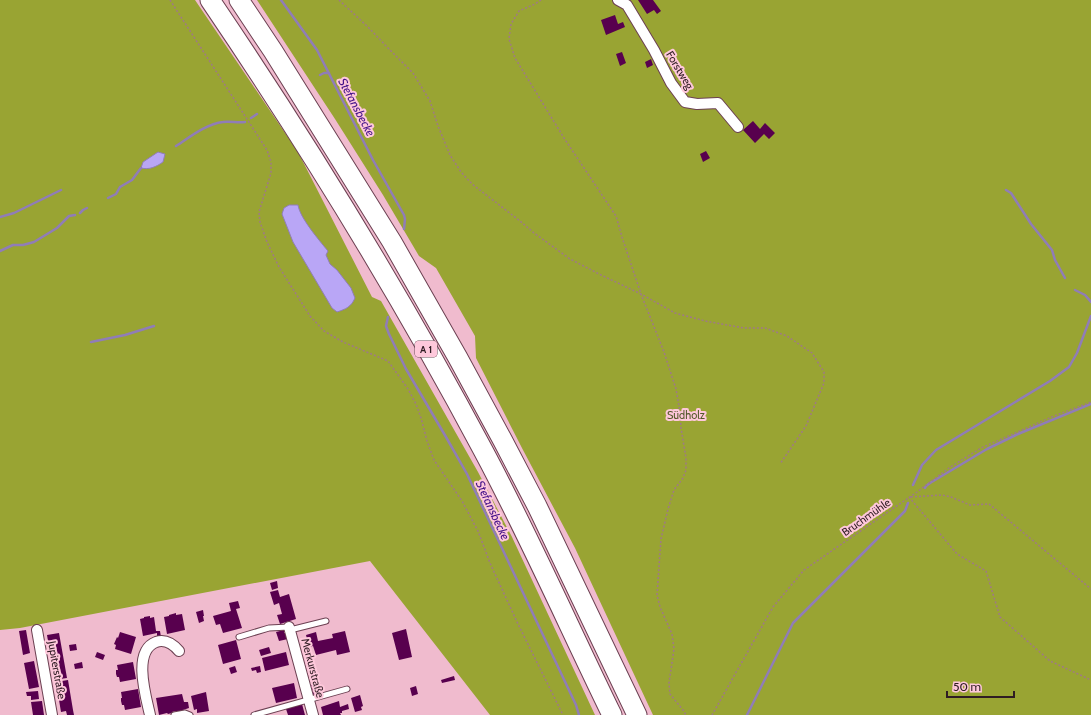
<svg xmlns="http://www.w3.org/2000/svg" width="1091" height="715" font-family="Cabin,sans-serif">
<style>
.green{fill:#99a433}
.water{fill:#b9a6f6;stroke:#907db7}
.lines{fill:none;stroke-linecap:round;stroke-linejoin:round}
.stream{stroke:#907db7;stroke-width:2.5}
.building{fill:#58004e}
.service-casing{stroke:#6c4052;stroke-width:7}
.minor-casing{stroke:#6c4052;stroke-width:12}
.motorway-casing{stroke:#6c4052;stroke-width:21}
.path{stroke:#9f7987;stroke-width:1.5;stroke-dasharray:2 2;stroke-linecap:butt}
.service{stroke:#fff;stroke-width:5}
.minor{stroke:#fff;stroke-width:10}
.motorway{stroke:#fff;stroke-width:19}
.labels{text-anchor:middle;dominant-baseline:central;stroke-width:4;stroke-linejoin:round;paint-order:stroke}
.shield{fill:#fec8db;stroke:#6d505a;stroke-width:1}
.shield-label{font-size:10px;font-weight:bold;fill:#2f1c23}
.street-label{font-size:11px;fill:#2f1c23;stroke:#fec8db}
.park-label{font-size:11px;fill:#525828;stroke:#fec8db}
.water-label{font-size:12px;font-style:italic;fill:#451289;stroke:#fec8db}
</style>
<rect width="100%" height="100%" fill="#f0bbce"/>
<!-- green -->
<path class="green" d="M0 0H195L298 152 372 297 381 301 478 472 512 537 595 715H490L370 561 20 628 0 630Z
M257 0H1091V715H653L575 548 523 450 476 358 475 336 436 268 419 256 383 195 335 119Z"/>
<!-- water -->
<path class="water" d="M158 152 165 154 163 162C156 167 149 170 141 168L143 162Z
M289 205H298C300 218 319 240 328 251L326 255 330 264 337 270 351 288 355 298C351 307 346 309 337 312L332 308 293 242 282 214 284 208Z"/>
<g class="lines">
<!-- stream -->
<path class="stream" d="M281 0 317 50 373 160 404 215 405 219 404 229
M320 75 324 73H329
M251 118 257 114
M176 146C190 137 206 124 223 122 230 121 238 123 245 122
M1006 190 1011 193 1031 224 1052 250 1055 260 1065 278
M108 198 116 194 120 187 132 180 141 168
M80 213 83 210 87 208
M0 217 14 213 61 190
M0 251 13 245H23L34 242 57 228 69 216 75 215
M1075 290 1085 295 1091 302
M388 317 386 326 389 334 406 369 446 437 467 474 576 705 579 715
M91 342 125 335 154 326
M913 485 922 465 936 450 1050 381 1069 367 1077 353 1091 316
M925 488 926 486 930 483 987 449 1018 434 1091 404
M747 715 793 623 905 511 908 503"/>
</g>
<!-- building -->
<path class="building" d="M638 0H653L661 11 657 14 654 10 647 14Z
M615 15 618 24 623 22 625 27 606 35 601 20Z
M622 52 626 63 620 66 616 54Z
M651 59 653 65 647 68 645 62Z
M753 121 760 129 765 123 775 133 769 139 764 134 755 143 743 130Z
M706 151 710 158 703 162 700 154Z
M277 581 278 588 272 590 270 583Z
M278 590 280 597 289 594 296 619 280 624 277 615 282 614 279 603 274 605 270 592Z
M238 601 240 608 236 609 242 628 223 633 220 624 216 625 213 616 231 611 229 603Z
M203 610 204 616H203L204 621 199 623 196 612Z
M176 613V615L182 614 185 630 167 634 164 617 169 616V615Z
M150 616V618L154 617 156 631H160L161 637 157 638V633L143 636 140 619 144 618V617Z
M406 629 412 657 399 660 392 633Z
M26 630 30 653 23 655 19 631Z
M284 630V633H287L288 639 279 641 276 632Z
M345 631 350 652 337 655 336 650 316 655 313 646 309 647 306 635 316 632 318 641 333 638 332 634Z
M120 632 136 637 131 654 115 649 116 645 114 644 117 637 118 638Z
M59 633 67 678 60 679 58 664 52 665 47 635Z
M236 640 241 659 223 664 218 645Z
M76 644 77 650 70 651 69 645Z
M269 647 271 653 261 656 259 650Z
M97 652 105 655 103 660 95 657Z
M286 652 289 665 265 671 262 658Z
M34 661 39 687 29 689 24 663Z
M82 662 83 668 75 669 74 664Z
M133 662 136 679 120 682 119 677H117L116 674V670H118L117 665Z
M235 666 237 672 231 674 229 668Z
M260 666 261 672 257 673 256 670 252 671 251 668Z
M454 676 455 680 442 683 441 680Z
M68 680 73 710 74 715H67L66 711 61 712 56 682Z
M294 683 297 698 276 703 272 688Z
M320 683 323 695 314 697 311 685Z
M416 686 418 694 412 696 410 688Z
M138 689 141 707 125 710 124 705H122L121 701V698H122L121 692Z
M38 691 39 699 31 700V696H27L26 692Z
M206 692 209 711 197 713V709L194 710 191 696Z
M182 694 184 702H188L189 708 180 711V712L176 713V711L172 712V713L168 714 167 713 159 715 156 698Z
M360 695 363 706 361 707 362 710 355 712 351 698Z
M42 701 44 715H33L31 702Z
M339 701 340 707 348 704 349 709 342 711V713H340L341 715H323L321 707Z
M302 704 305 715H288L286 709Z"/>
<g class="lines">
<defs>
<path id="service" d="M290 630 326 621
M239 637 269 628 289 627
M174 715 185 713 190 715
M254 715 347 689"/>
<path id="minor" d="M618 0 627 5 654 50 671 83 685 102 697 104 718 103 738 127
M289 627 313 715
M37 630 52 715
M150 715C146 697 132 651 156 642 165 639 173 644 179 651"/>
<path id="motorway" d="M210 0C309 146 401 296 484 452 530 538 569 627 612 715
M239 0 273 51 392 242 458 358 503 441 537 506 637 715"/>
</defs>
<!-- service casing -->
<use href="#service" class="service-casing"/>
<!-- minor casing -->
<use href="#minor" class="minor-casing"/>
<!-- motorway casing -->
<use href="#motorway" class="motorway-casing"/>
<!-- path -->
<path class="path" d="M170 0 267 150 271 162V173L259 212 260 222 267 242 279 267 310 316 324 331 343 342 388 361 408 389 416 404 421 418 427 441 434 460 462 501 478 531 490 563 518 624 563 715
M339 0 369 28 388 48 413 73 430 101 438 126 450 155 461 172 472 184 520 221 534 233 570 259 601 275 641 294 675 313 705 321 744 328H765L787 336 812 353 824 372V383L806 426 780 464
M541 0 535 4 519 11 511 24 509 39 515 58 564 138 616 216 622 237 641 294 664 352 676 389 680 412 681 428 686 458V470L683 478 674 490 668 509 661 539 657 595 660 607 672 634 674 649 669 683 670 694 683 710 686 715
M909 497 957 554 986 571 1000 617 1050 661 1091 680
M911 497 942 495 951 497 970 505 989 504 1091 589
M712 715 773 607 804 570 917 492 949 468 981 448 1054 416 1091 402"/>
<!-- service -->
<use href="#service" class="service"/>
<!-- minor -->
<use href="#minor" class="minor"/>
<!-- motorway -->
<use href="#motorway" class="motorway"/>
</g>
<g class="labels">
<!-- shield labels -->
<rect class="shield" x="415" y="341" width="22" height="16" rx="3"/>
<g class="shield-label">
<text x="426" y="349">A 1</text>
</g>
<!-- street labels -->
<g class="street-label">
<text transform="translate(680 70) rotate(59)">Forstweg</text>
<text transform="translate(866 517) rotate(-35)">Bruchmühle</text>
<text transform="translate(313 668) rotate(75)">Merkurstraße</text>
<text transform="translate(57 670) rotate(80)">Jupiterstraße</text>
</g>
<!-- park labels -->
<g class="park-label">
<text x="686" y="415">Südholz</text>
</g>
<!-- water labels -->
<g class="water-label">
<text transform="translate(357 107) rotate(62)">Stefansbecke</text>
<text transform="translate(493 510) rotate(65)">Stefansbecke</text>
</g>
</g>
<!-- scale -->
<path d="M947 691v6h67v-6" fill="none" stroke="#2f1c23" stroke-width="2"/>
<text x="953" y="691" font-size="12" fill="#2f1c23" stroke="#fec8db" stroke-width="3" paint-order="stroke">50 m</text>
</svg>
